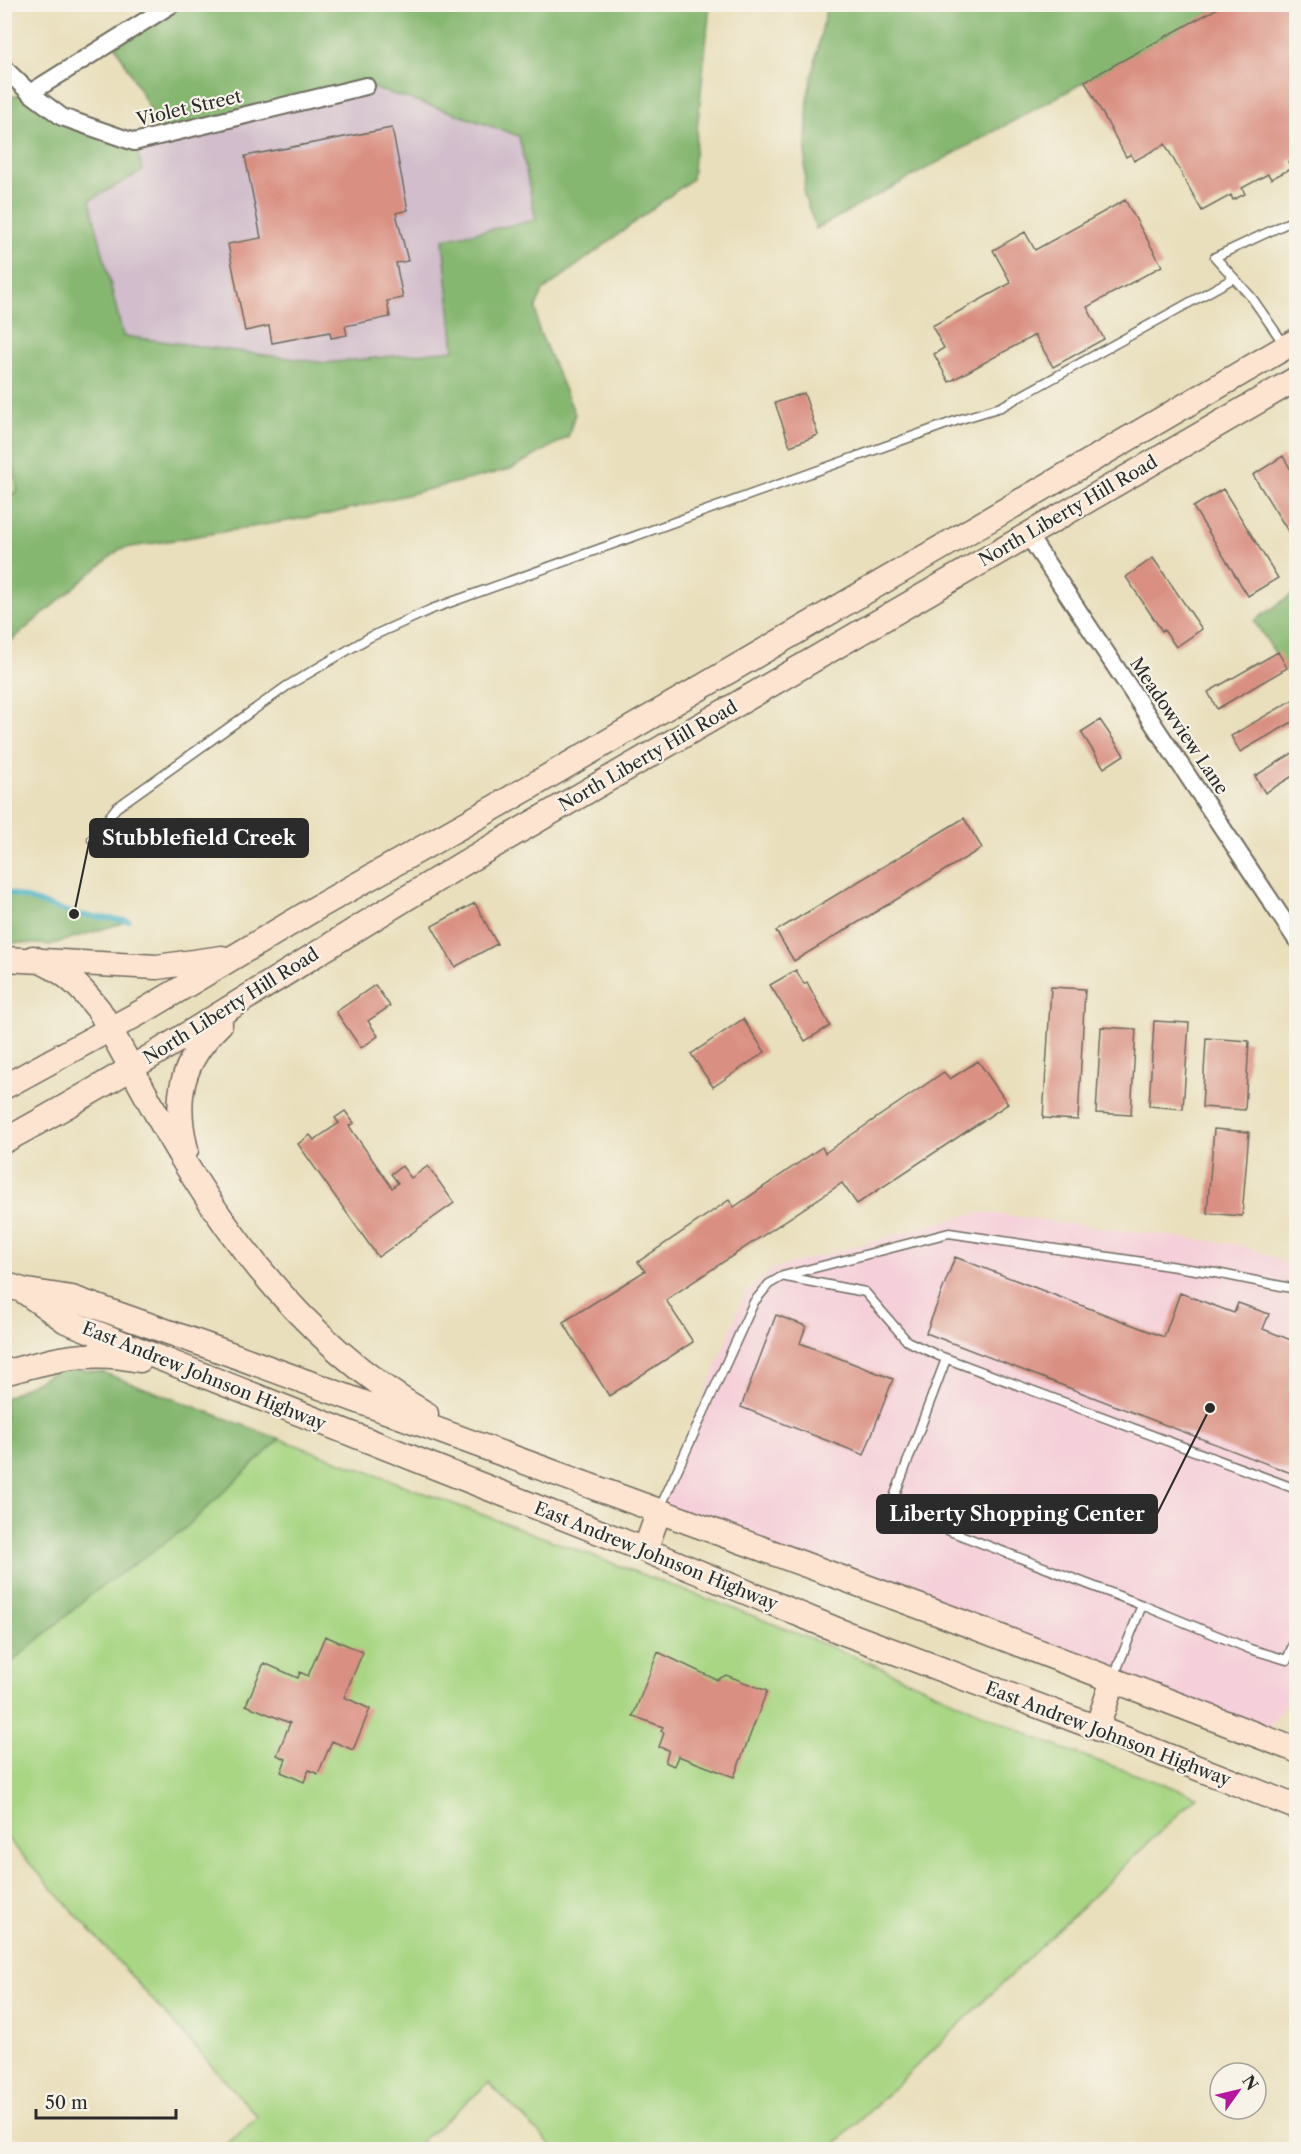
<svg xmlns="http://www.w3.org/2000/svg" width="1301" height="2154" font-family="'Libre Caslon Text',serif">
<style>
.built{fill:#f5cfd9}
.industrial{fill:#d1bdcb}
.green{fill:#a8d683;stroke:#6a8057;stroke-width:1.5}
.forest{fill:#86b771;stroke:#58714e;stroke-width:1.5}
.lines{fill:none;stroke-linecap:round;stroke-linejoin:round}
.stream{stroke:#48b2c6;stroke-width:5}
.building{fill:#d98f81}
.lane-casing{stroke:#6e6a5e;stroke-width:11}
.street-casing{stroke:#6e6a5e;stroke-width:20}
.secondary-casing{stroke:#6e6a5e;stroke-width:27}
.lane{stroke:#fff;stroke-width:8}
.street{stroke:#fff;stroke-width:16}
.secondary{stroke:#fde4d1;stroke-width:24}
.labels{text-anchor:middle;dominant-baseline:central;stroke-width:4.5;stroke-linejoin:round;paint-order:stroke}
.street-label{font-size:18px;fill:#2b2b2b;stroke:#f7f3e8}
.leader{fill:none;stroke:#2b2b2b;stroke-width:2}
.callout-dot{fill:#2b2b2b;stroke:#f7f3e8;stroke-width:2}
.callout{fill:#2b2b2b;stroke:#2b2b2b;stroke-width:2}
.callout-label{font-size:20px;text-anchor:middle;font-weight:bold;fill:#fff}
</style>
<rect width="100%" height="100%" fill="#f7f3e8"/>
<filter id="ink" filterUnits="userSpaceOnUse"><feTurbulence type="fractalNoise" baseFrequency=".0167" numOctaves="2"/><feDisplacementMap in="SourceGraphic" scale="12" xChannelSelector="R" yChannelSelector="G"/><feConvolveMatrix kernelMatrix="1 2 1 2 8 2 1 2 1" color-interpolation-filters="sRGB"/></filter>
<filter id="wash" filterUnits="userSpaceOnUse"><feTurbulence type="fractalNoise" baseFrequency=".008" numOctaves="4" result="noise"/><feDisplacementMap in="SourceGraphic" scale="24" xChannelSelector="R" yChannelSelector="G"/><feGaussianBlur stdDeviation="1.35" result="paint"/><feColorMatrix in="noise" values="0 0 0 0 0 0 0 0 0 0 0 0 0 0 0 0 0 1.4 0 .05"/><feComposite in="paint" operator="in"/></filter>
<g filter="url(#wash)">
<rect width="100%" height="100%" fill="#e9dfbc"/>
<!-- built -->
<path class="built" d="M979 1212 1241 1245 1296 1266V1686L1264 1737 659 1511 745 1293 773 1269Z"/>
<!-- industrial -->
<path class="industrial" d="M366 86 445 110 519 136 536 221 444 239 455 350 326 363 122 336 90 199 143 171 134 142Z"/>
<!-- green -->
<path class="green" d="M4 409 18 491 5 498H4Z
M280 1439 756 1617 868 1662 1050 1744 1197 1796 829 2150 555 2149 489 2083 412 2149H221L258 2117 5 1836V1668L94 1592 183 1530Z"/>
<!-- forest -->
<path class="forest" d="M172 5H710L692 179 543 291 536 307 538 328 575 414 568 437 511 469 329 514 120 549 5 646 4 498 18 491 4 409 5 98 30 93 134 142 143 171 90 200 123 336 326 363 454 350 443 239 536 220 519 136 445 110 366 86 164 135 113 41Z
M827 5H1225L816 229 804 195 808 95Z
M1296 592V685L1254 621Z
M4 891 74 914 129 921 50 945 5 942Z
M62 1368 102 1372 280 1439 183 1530 94 1592 5 1668V1398Z"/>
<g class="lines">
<!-- stream -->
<path class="stream" d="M4 891 74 914 129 921"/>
</g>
<g id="blocks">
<!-- building -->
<path class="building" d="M1225 4H1296V158L1288 162 1292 168 1271 179 1268 174 1242 188 1245 194 1233 200 1231 195 1202 211 1165 144 1134 161 1131 154 1126 157 1085 81Z
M392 128 408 210 396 213 408 261 396 263 403 298 387 301 390 317 345 326 347 335 331 338 330 332 272 343 269 326 245 331 228 244 261 238 245 156Z
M1125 200 1162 266 1087 307 1104 339 1053 367 1035 335 949 382 934 354 944 348 932 326 1011 283 993 250 1025 232 1035 250Z
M804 393 818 435 790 446 775 403Z
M1283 456 1296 479V544L1253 475Z
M1223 489 1278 578 1248 596 1193 507Z
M1153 558 1202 629 1176 647 1164 630 1162 631 1126 577Z
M1278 652 1287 668 1217 709 1208 692Z
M1296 698V720L1240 752 1231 736Z
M1100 720 1124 755 1104 768 1081 732Z
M1296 751V774L1265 793 1255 776Z
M964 818 982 848 794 961 776 931Z
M475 903 497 944 455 967 432 926Z
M796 970 804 984 807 982 830 1026 805 1041 770 985Z
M375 985 390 1006 368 1021 378 1036 361 1048 336 1012Z
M1051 987 1085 989 1078 1120 1043 1118Z
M743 1019 765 1052 713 1087 691 1054Z
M1154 1021 1189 1023 1183 1109 1149 1106Z
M1101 1027 1136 1029 1131 1115 1096 1113Z
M1206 1038 1249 1041 1245 1110 1202 1107Z
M978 1061 1008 1104 857 1204 842 1183 666 1300 693 1342 609 1396 563 1322 645 1271 638 1262 729 1200 734 1207 822 1147 825 1153 944 1072 950 1079Z
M345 1111 354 1123 349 1126 392 1188 398 1183 391 1174 402 1166 411 1178 428 1166 454 1203 378 1257 298 1144 310 1135 314 1140 339 1123 335 1118Z
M1214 1129 1249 1132 1242 1216 1207 1213Z
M955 1257 1164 1337 1180 1293 1234 1313 1238 1303 1269 1314 1263 1329 1296 1342V1475L926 1333Z
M776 1315 806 1326 800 1343 893 1379 864 1455 741 1407Z
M325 1636 363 1652 344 1697 370 1709 353 1750 332 1741 318 1774 309 1770 304 1782 281 1772 286 1759 277 1755 290 1723 246 1705 264 1663 298 1678 300 1672 308 1676Z
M658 1652 717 1680 726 1675 767 1691 734 1777 678 1756 674 1766 665 1762 669 1750 659 1747 664 1733 661 1731 663 1727 633 1716Z"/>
</g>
</g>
<g filter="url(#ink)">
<use href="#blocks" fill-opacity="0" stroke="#6e6a5e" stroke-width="1.5"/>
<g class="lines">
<defs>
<path id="lane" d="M1234 278 1215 257 1296 219
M92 839 116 808 287 686 370 637 432 609 961 419 1001 407 1234 278 1252 298 1284 344
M786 1277 865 1292 907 1341 937 1355 1296 1489
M946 1359 890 1508 1142 1605 1113 1679
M659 1510 754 1302 769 1284 783 1276 949 1233 1216 1273 1296 1289
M1142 1605 1250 1649 1287 1660 1296 1637"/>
<path id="street" d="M4 68 30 93 62 117 134 142 366 86
M30 93 172 4
M1028 535 1296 939"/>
<path id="secondary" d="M33 958C65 971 77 983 99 1010 131 1065 159 1123 193 1176 252 1270 329 1358 426 1414
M4 959 157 967 222 958
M4 1087 145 1010 316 908 504 802 1296 341
M4 1141C162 1055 311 955 464 863L1296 379
M186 1150C173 1097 181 1062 220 1024
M4 1284 22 1290 66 1321 645 1550 842 1632 1097 1728 1296 1807
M27 1291 72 1298 222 1351 951 1618 1296 1750
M4 1373C54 1359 89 1349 140 1360
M645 1550 659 1511
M1097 1728 1113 1680"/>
</defs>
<!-- lane casing -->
<use href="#lane" class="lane-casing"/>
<!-- street casing -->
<use href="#street" class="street-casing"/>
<!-- secondary casing -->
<use href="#secondary" class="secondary-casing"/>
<!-- lane -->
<use href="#lane" class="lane"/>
<!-- street -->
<use href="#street" class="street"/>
<!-- secondary -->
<use href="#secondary" class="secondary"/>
</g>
</g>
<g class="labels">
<!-- street labels -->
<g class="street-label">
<text transform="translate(189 108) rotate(-13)">Violet Street</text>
<text transform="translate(1068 511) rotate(-30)">North Liberty Hill Road</text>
<text transform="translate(1179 726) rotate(56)">Meadowview Lane</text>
<text transform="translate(648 756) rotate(-30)">North Liberty Hill Road</text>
<text transform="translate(231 1006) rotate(-32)">North Liberty Hill Road</text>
<text transform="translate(204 1376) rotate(22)">East Andrew Johnson Highway</text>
<text transform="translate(656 1556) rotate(22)">East Andrew Johnson Highway</text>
<text transform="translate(1108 1734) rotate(21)">East Andrew Johnson Highway</text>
</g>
</g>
<!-- callouts -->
<path class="leader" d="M74 914L90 838M1210 1408L1157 1514"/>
<g class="callout-dot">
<circle cx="74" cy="914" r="6"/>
<circle cx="1210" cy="1408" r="6"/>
</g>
<g class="callout">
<rect x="90" y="819" width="218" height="38" rx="6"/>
<rect x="877" y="1495" width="280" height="38" rx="6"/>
</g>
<g class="callout-label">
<text x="199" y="845">Stubblefield Creek</text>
<text x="1017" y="1521">Liberty Shopping Center</text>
</g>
<!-- margin -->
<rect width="1301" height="2154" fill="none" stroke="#f7f3e8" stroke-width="24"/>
<!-- north arrow -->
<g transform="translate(1238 2091) rotate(56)"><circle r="28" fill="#f7f3e8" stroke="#a5a39c" stroke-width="1.5"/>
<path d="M0-4.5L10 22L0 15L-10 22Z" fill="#b5179e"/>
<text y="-9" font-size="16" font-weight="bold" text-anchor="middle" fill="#2b2b2b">N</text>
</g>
<!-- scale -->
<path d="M36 2109v9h140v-9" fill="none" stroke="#2b2b2b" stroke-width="3"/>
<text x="45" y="2109" font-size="18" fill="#2b2b2b" stroke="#f7f3e8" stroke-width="4.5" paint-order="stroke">50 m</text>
</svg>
